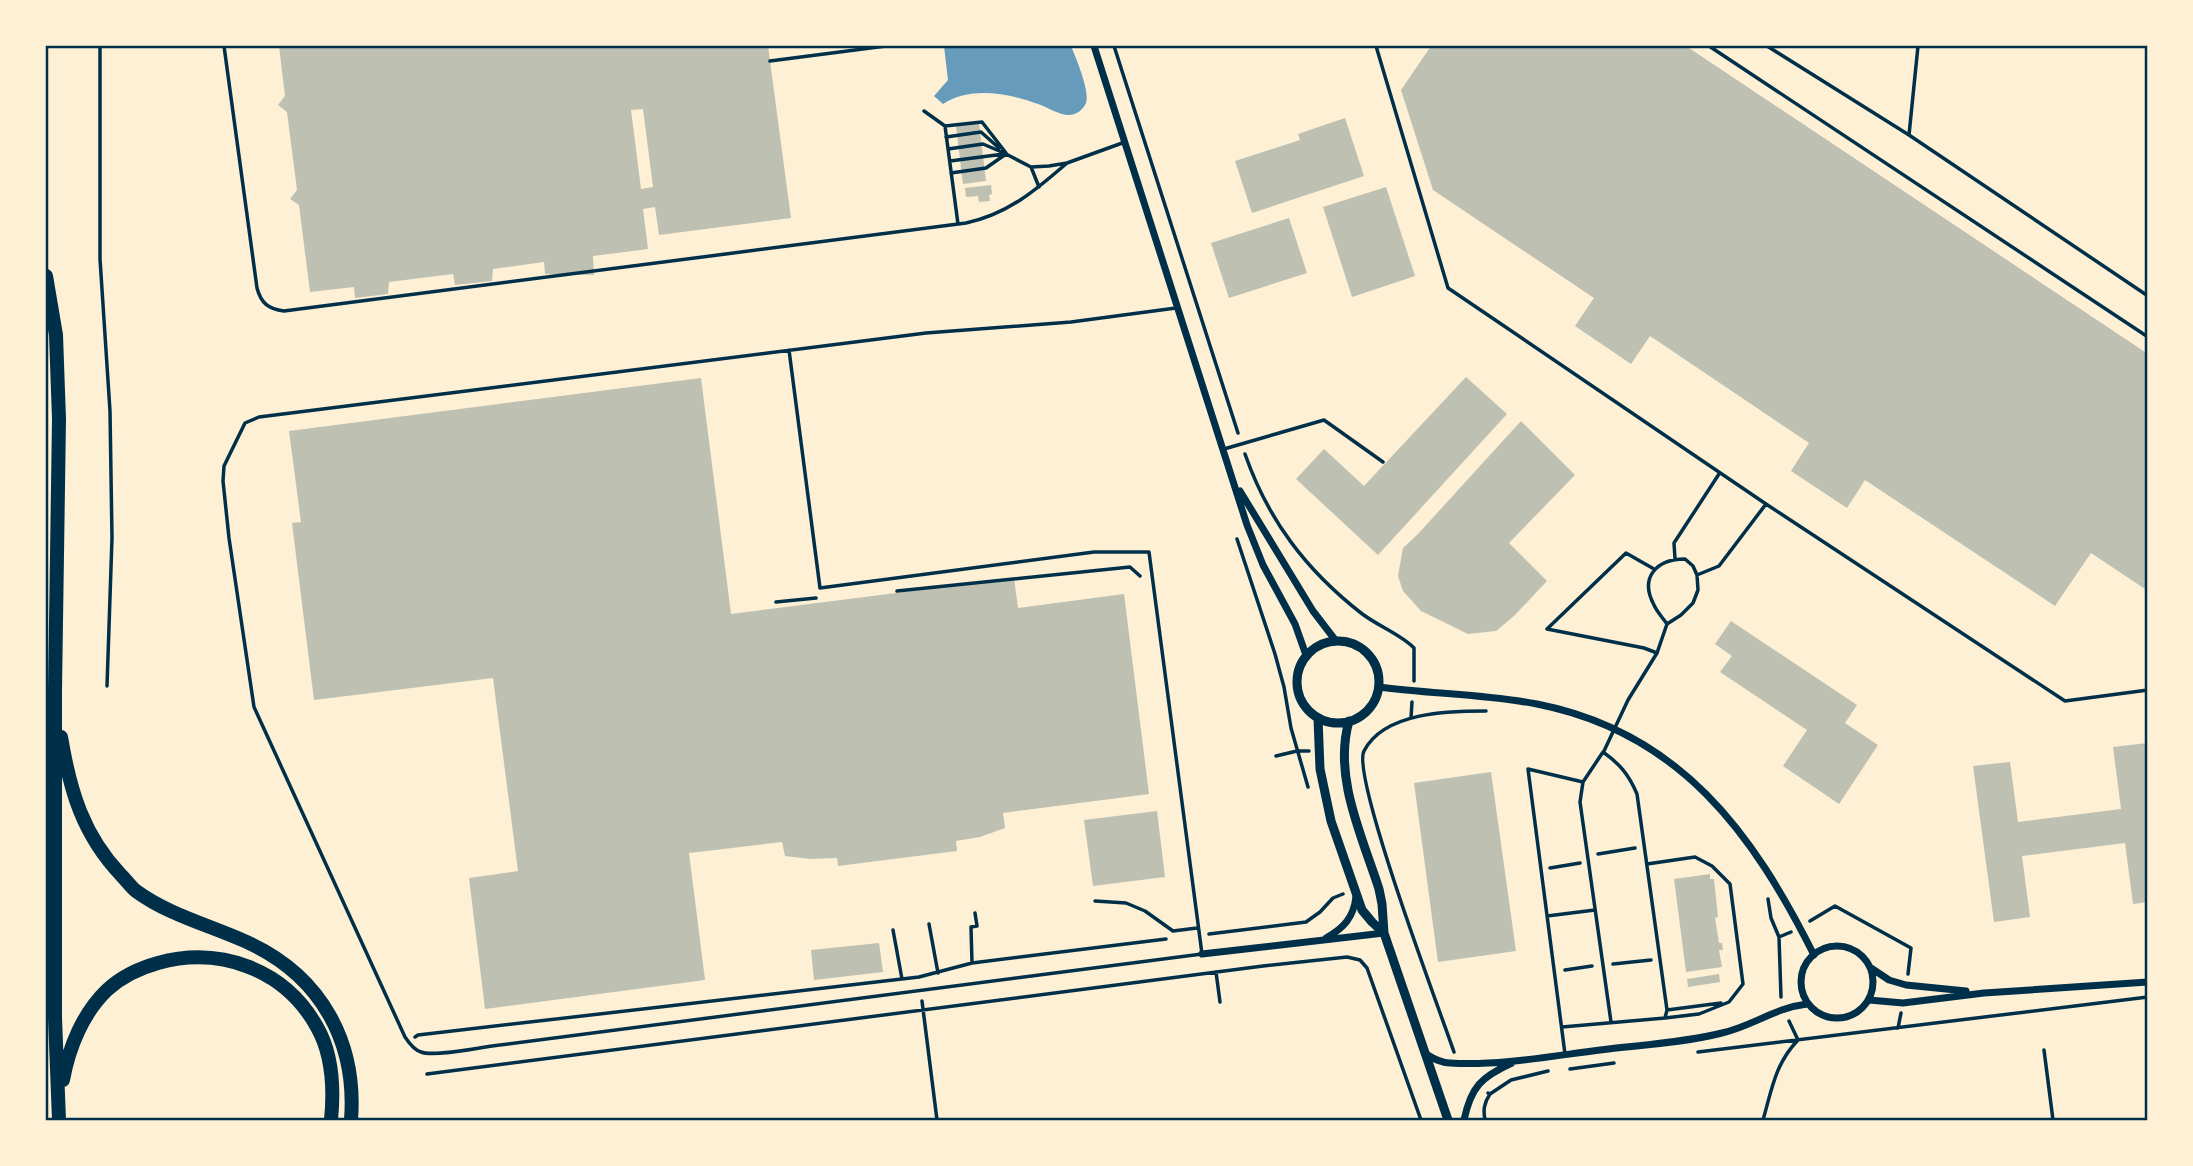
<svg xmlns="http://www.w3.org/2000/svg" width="2193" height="1166" font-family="'Noto Sans',sans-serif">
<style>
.water{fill:#669bbc}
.building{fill:#bec0b2;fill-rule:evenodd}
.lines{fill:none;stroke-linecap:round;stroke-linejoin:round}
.path{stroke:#003049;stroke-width:3.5}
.service{stroke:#003049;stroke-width:3.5}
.minor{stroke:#003049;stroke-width:7}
.tertiary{stroke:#003049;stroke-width:9}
.motorway{stroke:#003049;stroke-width:14}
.neatline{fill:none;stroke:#003049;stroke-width:2.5}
</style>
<rect width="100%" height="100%" fill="#fdf0d5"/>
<!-- water -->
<path class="water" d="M944 46H1071C1076 58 1090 91 1086 103 1083 110 1076 115 1069 115 1059 115 1047 107 1038 104 1008 93 970 86 943 104L934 96 948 80Z"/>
<!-- building -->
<path class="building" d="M279 46H623V48L634 46H768L791 218 659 235 655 207 643 209 648 249 593 256 594 275 545 274 544 262 493 269 492 281 455 285 453 274 389 282 388 294 355 298 354 287 310 292 299 205 290 199 297 190 287 112 278 105 285 96ZM643 109 653 187 641 189 631 110Z
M1431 46H1686L2148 354V591L2091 553 2055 606 1865 480 1847 508 1791 471 1809 443 1650 336 1631 364 1575 326 1594 298 1433 190 1401 90Z
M1345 118 1364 176 1252 213 1235 161 1300 140 1298 134Z
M979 123 986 181 963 184 956 126Z
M991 185 992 194 989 195 990 201 979 202 978 196 966 197 965 188Z
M1386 187 1415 276 1352 297 1323 207Z
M1289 218 1307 273 1229 298 1211 243Z
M1466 377 1507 414 1378 555 1296 479 1324 449 1364 486Z
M701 378 731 614 1014 578 1018 608 1124 594 1149 794 1003 813 1005 828 980 837 956 841 957 851 838 866 837 858 811 859 785 856 782 842 689 853 705 980 485 1009 469 878 518 871 493 678 314 700 292 523 301 522 289 431Z
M1521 421 1575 475 1509 543 1547 581 1514 616 1496 631 1468 634 1421 611 1403 591 1398 576 1403 548 1418 534Z
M1731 621 1857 705 1845 723 1878 745 1839 804 1783 766 1807 730 1720 672 1732 656 1715 644Z
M2148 743V902L2133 904 2125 843 2022 856 2030 917 1994 922 1973 766 2010 762 2018 822 2121 809 2113 747Z
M1491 772 1516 951 1438 962 1414 783Z
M1157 811 1165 877 1093 886 1084 820Z
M1710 874V879H1714L1718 917 1715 918 1719 943H1722L1723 950H1719L1722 967 1686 972 1674 879Z
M879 943 883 972 814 980 811 950Z
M1719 974 1720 982 1688 987 1687 979Z"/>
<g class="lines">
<!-- path -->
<path class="path" d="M100 46V259L110 411 112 538 107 686
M1114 46 1238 433
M1767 46 1909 135 2148 296
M770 61 886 46
M1909 135 1918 46
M1245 454C1268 520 1306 570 1361 613 1376 625 1402 635 1414 648V681
M1237 539 1275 654 1284 687 1291 728 1308 787
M897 591 1130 567 1140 576
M776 602 816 598
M1411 718 1412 702
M1276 756 1297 751H1309
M1598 854 1635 848
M1550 868 1580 863
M1768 899 1771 918 1779 937
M1810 921 1835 906 1911 948 1908 974
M929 924 938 973
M893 930 902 979
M1209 934 1306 922 1320 912 1333 898 1343 894
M972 963 971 927 977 926 975 913
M1613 964 1651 960
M1565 970 1592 966
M1216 972 1220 1002
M1781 997 1779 937 1791 932
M922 1001 937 1120
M1898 1028 1901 1013
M415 1037 418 1035 919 977 972 963 1166 939
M2044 1050 2053 1120
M1454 1052C1440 1011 1351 776 1364 751 1384 712 1448 711 1486 711
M1698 1052 2148 997
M1570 1069 1614 1063
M427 1074 1263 966 1347 957 1360 960 1367 968 1421 1120
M1490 1094 1511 1080 1548 1071
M1485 1120C1483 1110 1484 1103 1490 1094L1488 1093
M1763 1120C1772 1089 1775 1064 1798 1040L1789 1021"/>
<!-- service -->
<path class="service" d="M224 46 257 288C261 303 268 309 284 311L966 223C1008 214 1036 190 1067 163
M1376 46 1448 288 1766 504
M1709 46 2148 337
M924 111 945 126 982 122 1006 153
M945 126 958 224
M946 137 981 132 999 148
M948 149 983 144 1004 153
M950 161 1004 154
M1031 167 1039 187
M951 173 986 168 1006 154 1031 167 1049 166 1067 163 1125 142
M789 350 820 588 1094 552H1149L1202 954 492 1046C477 1048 434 1057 421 1052 414 1050 409 1043 405 1037L254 707 229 538 223 481 224 466 245 423 259 417 926 333 1071 322 1176 308
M1224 449 1324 420 1383 462
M1675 559 1674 543 1719 474
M1654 569 1626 553 1547 629 1644 648 1657 653
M1697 575 1719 566 1766 504 2065 701 2148 690
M1604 751 1628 700 1657 653 1667 624 1681 615 1693 603 1698 590 1697 575 1693 566 1685 559C1657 559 1639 577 1654 605 1657 612 1663 618 1667 624
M1647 864 1695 857 1712 866 1730 884 1743 984 1729 1002 1699 1014 1665 1018
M1095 901 1126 903 1145 911 1173 931 1197 928
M1547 916 1595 910
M1667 1010 1721 1003
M1562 1027 1665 1018 1667 1010 1637 794C1629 775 1620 764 1603 752L1583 782 1580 802 1611 1022
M1565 1054 1528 769 1583 782"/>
<!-- minor -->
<path class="minor" d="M1094 46 1247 525 1263 565 1295 624 1306 655
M1240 491 1313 611 1336 641
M1379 687C1431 694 1485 694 1537 704 1680 732 1753 833 1814 955
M1326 938C1344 928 1354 917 1356 896
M1801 982a36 36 0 1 1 72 0a36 36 0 1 1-72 0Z
M1202 954 1384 933
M1871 968 1889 980 1906 985 1966 991
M1869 1000 1903 1003 1984 993 2148 982
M1426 1054C1434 1059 1441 1063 1450 1063 1499 1066 1552 1056 1600 1050 1640 1045 1682 1043 1722 1033 1753 1026 1774 1008 1807 1004
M1464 1120C1471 1087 1481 1077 1512 1063"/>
<!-- tertiary -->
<path class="tertiary" d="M1297 682a41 41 0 1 1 82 0a41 41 0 1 1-82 0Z
M1318 718 1320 769 1331 821 1362 910 1372 922 1384 933
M1349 721C1333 777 1362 836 1379 889L1382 904 1384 933 1448 1120"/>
<!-- motorway -->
<path class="motorway" d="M46 276 56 335 59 419 55 690V1018L59 1120
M61 737C70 791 83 835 121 875 126 880 131 887 136 891 170 916 213 926 251 944 322 978 357 1043 351 1120
M63 1080C69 1047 83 1013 107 990 121 977 140 968 158 963 220 946 285 969 317 1027 333 1055 334 1090 331 1120"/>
</g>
<!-- border -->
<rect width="2193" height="1166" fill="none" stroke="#fdf0d5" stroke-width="94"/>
<rect x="47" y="47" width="2099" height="1072" class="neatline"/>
</svg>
